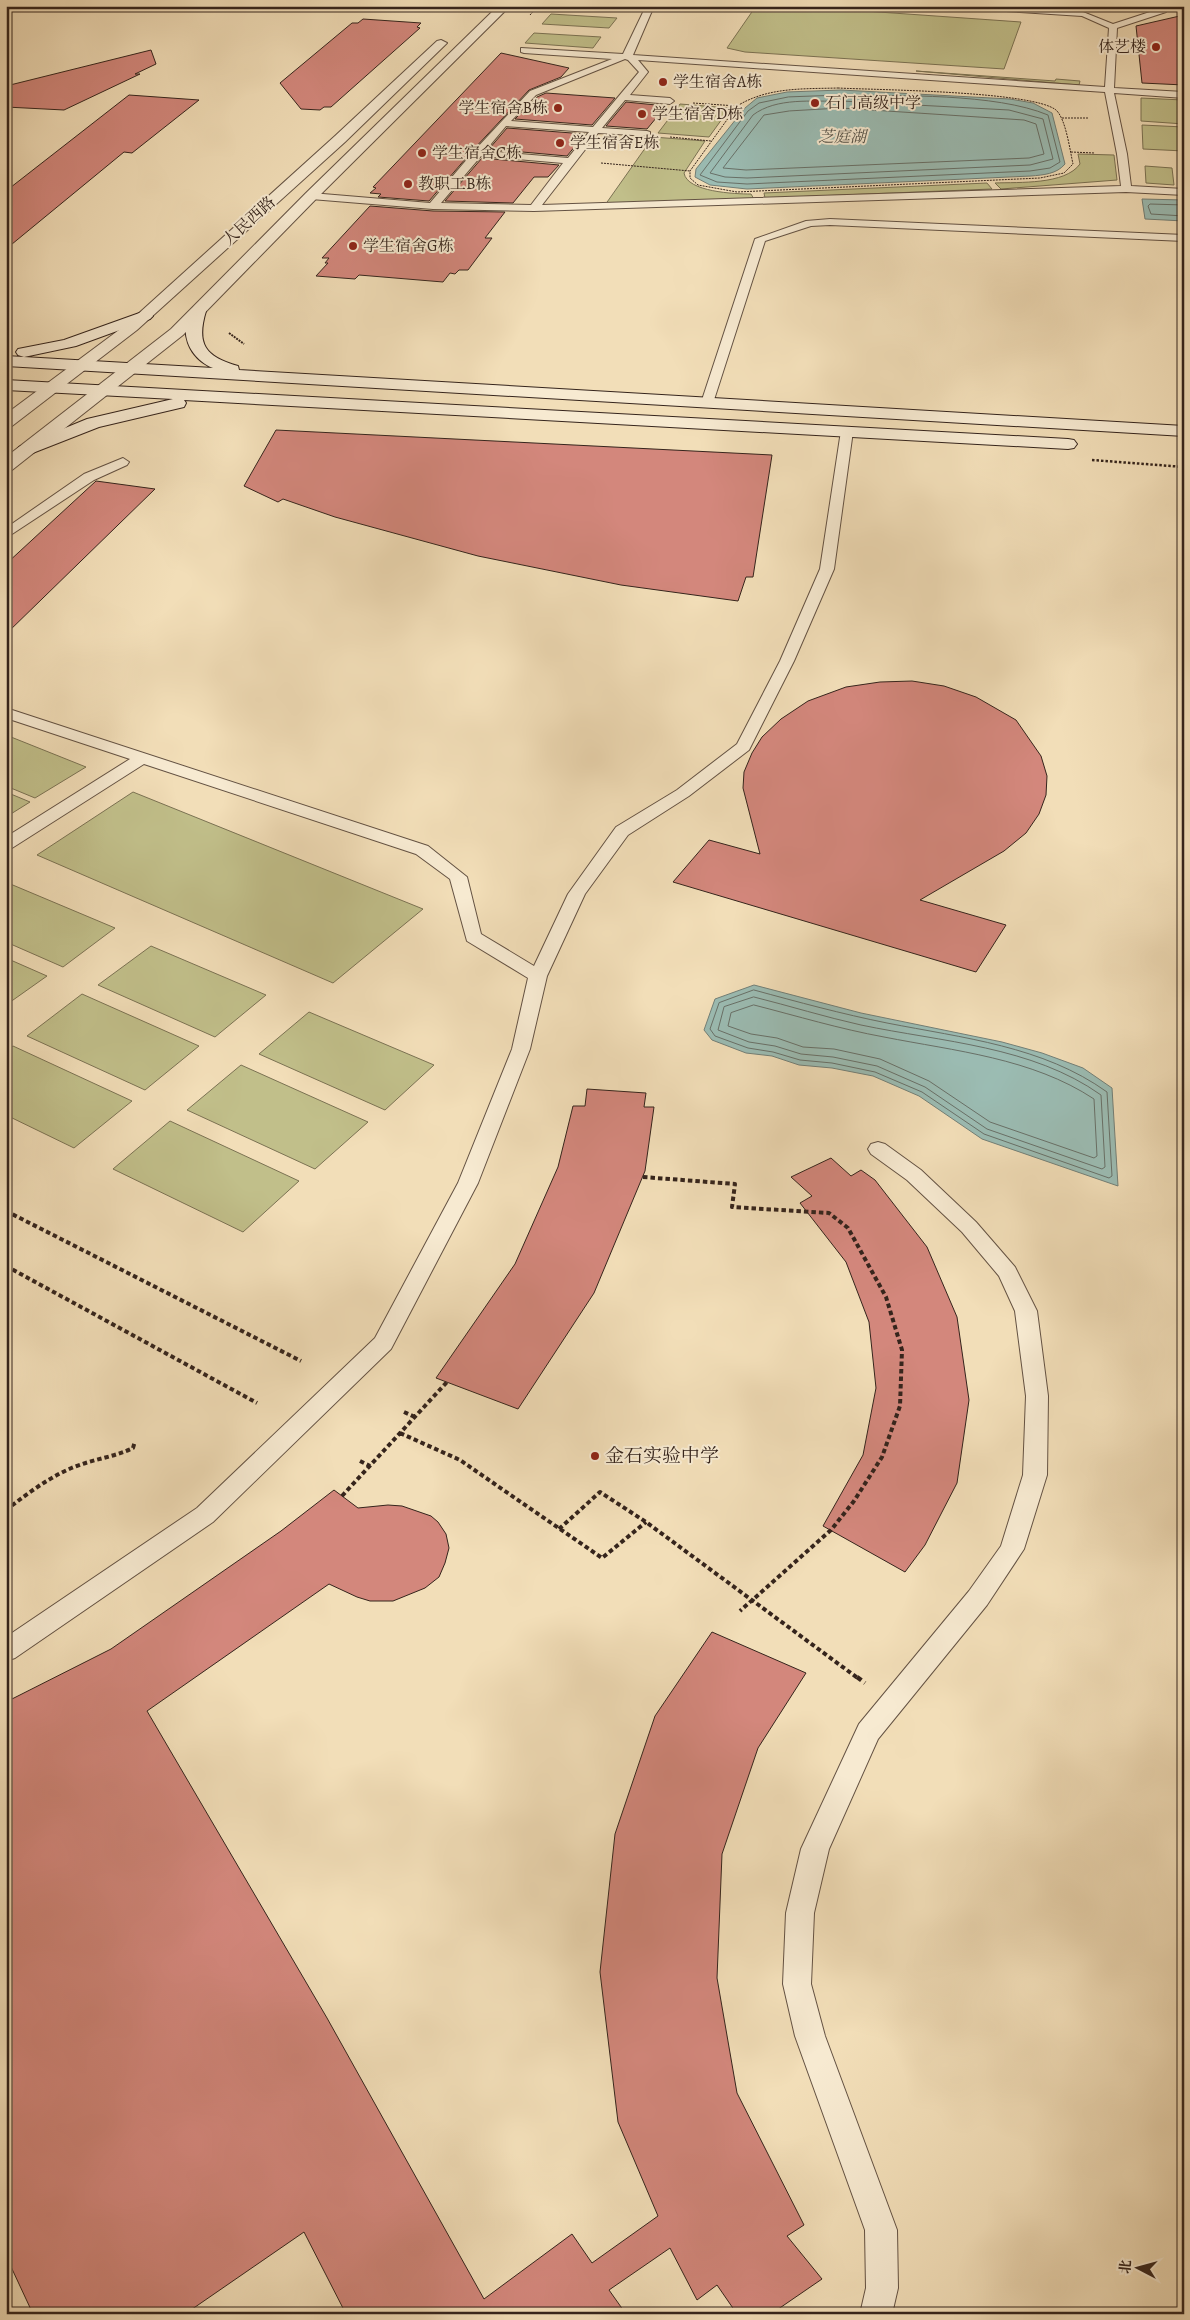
<svg xmlns="http://www.w3.org/2000/svg" width="1190" height="2320" font-family="Alegreya,'Noto Serif SC',serif">
<style>
.green{fill:#c1bf8a;stroke:#7b7253}
.water{fill:#9bbcb3;stroke:#727f77}
.lines{fill:none;stroke-linecap:round;stroke-linejoin:round}
.shore{stroke:#687068;stroke-width:1}
.building{fill:#d3877c;stroke:#35241c}
.service-casing{stroke:#645243;stroke-width:2}
.tertiary-casing{stroke:#645243;stroke-width:2}
.secondary-casing{stroke:#35241c;stroke-width:2}
.path-far4{stroke:#35241c;stroke-width:1;stroke-dasharray:2 1;stroke-linecap:butt}
.path-far3{stroke:#35241c;stroke-width:2;stroke-dasharray:2 1;stroke-linecap:butt}
.path-far2{stroke:#35241c;stroke-width:2.5;stroke-dasharray:2.5 2;stroke-linecap:butt}
.path-far1{stroke:#35241c;stroke-width:4;stroke-dasharray:4.5 3;stroke-linecap:butt}
.path{stroke:#35241c;stroke-width:4.5;stroke-dasharray:5.5 4;stroke-linecap:butt}
.service{fill:#f7ead1;fill-rule:evenodd}
.tertiary{fill:#f7ead1;fill-rule:evenodd}
.secondary{fill:#f7ead1;fill-rule:evenodd}
.poi-dot{fill:#8f2418;stroke:#f7ead1;stroke-width:2}
.labels{text-anchor:middle;dominant-baseline:central;stroke-width:4;stroke-linejoin:round;paint-order:stroke}
.far-poi-label{font-size:16px;fill:#35241c;stroke:#f7ead1;text-anchor:start}
.far-water-label{font-size:16px;font-style:italic;fill:#545249;stroke:#f7ead1}
.far-street-label{font-size:16px;fill:#35241c;stroke:#f7ead1}
.poi-label{font-size:19px;fill:#35241c;stroke:#f7ead1;text-anchor:start}
</style>
<rect width="100%" height="100%" fill="#f2deb8"/>
<filter id="stains"><feTurbulence type="fractalNoise" baseFrequency=".004" numOctaves="4"/><feColorMatrix values="0 0 0 0 .2 0 0 0 0 .09 0 0 0 0 .02 0 0 0 .5 -.17"/></filter>
<radialGradient id="worn" r=".72"><stop offset=".6" stop-color="#630" stop-opacity="0"/><stop offset="1" stop-color="#630" stop-opacity=".3"/></radialGradient>
<!-- green -->
<path class="green" d="M756 6H793L1021 22 1004 69 745 52 727 48Z
M551 14 617 18 609 28 542 24Z
M534 33 601 37 593 48 525 43Z
M916 71 1055 81 1056 79 1080 81 1079 85Z
M1141 98 1183 100 1184 124 1141 121Z
M680 104 730 108 709 137 658 133Z
M1142 125 1184 127V151L1143 149Z
M653 137 705 141 684 173C687 192 735 194 751 194L754 199 605 205Z
M1078 154 1114 155 1117 180 1001 189 995 183C1019 182 1065 185 1080 164Z
M1145 166 1172 168 1174 185 1146 183Z
M987 183 992 189 765 198 764 193Z
M6 735 86 767 35 798 6 786Z
M6 792 30 802 6 817Z
M133 792 423 909 333 983 37 855Z
M8 883 115 928 63 967 6 942Z
M151 946 266 995 215 1037 98 985Z
M6 958 47 976 6 1005Z
M82 994 199 1046 145 1090 27 1036Z
M309 1012 434 1065 385 1110 259 1054Z
M13 1046 132 1101 74 1148 6 1115V1051Z
M241 1065 368 1122 315 1169 187 1110Z
M170 1121 299 1181 243 1232 113 1169Z"/>
<!-- water -->
<path class="water" d="M841 90 1010 99 1033 103 1052 113 1065 164C1057 174 1043 175 1031 176L747 189 710 185 695 177 696 169 745 108 757 98 787 92Z
M1142 199 1184 200V221L1145 219Z
M754 985 861 1013 1002 1042 1042 1053 1083 1068 1112 1088 1118 1186 982 1139 919 1096 873 1076 832 1068 799 1065 772 1056 746 1053 712 1040 704 1030 715 999Z"/>
<g class="lines">
<!-- shore -->
<path class="shore" d="M841 95C900 96 995 93 1048 115L1060 162 1050 168 1030 171 747 184 717 182 700 175 748 111 759 103 788 97Z
M841 101 1009 110 1043 119 1053 159 1030 165 747 178 725 177 710 173 753 115C777 97 812 102 841 101Z
M841 108 1024 120 1036 124 1044 154 1029 158 746 170 723 168 764 115 789 111Z
M1184 205 1150 204 1148 206 1151 214 1184 216
M754 990C798 1002 842 1014 887 1023 963 1038 1043 1046 1107 1092L1112 1176 1109 1178 984 1134 922 1092 875 1072 832 1063 800 1060 773 1052 748 1048 715 1036 710 1029 719 1003Z
M754 997C790 1006 825 1017 861 1025 942 1042 1032 1046 1101 1095L1105 1167 1102 1169 987 1129 925 1087 877 1066 833 1057 801 1054 775 1046 749 1042 718 1030 724 1007Z
M754 1005C797 1016 840 1029 884 1037 955 1051 1032 1058 1094 1099L1097 1156 1094 1158 990 1122 929 1081 880 1059 834 1049 803 1047 777 1038 751 1034 728 1026 731 1013Z"/>
</g>
<!-- building -->
<path class="building" d="M1184 15V85L1142 83 1136 26Z
M363 19 421 23 417 27 420 28 331 107H324L320 110 301 109 280 83 352 23H358Z
M151 50 156 64 135 74H140L64 110 6 107V86Z
M501 53 569 68 561 77 529 90 473 150 429 201 378 197 381 194 370 193 376 188 373 187Z
M546 93 615 98 592 125 515 119 537 97Z
M129 95 199 100 132 153 124 152 6 249V191Z
M626 102 666 106 647 129 606 126Z
M507 128 585 134 567 156 489 149Z
M482 158 559 165 548 177H534L513 203 445 201Z
M370 206 433 211 505 212 485 238H492L468 270H459L455 274 450 273 443 282 359 275 355 279 316 276 328 263H325L329 258H322Z
M276 430 772 455 753 577H746L738 601 621 585 478 556 335 517 283 499 278 502 244 486Z
M96 481 155 489 6 634V564Z
M912 681 944 686 976 697 1016 720 1041 756 1047 776 1046 795 1039 814 1026 833 1004 851 920 900 1006 925 976 972 673 882 709 840 760 854 743 788 744 772 752 753 762 737 781 719 808 701 846 687 880 682Z
M587 1089 646 1093 644 1107H654L645 1171 594 1293 518 1409 436 1378 515 1264 558 1167 573 1106H585Z
M831 1158 851 1176 861 1170 875 1180 927 1247 957 1317 969 1400 957 1483 925 1545 905 1572 823 1526 863 1455 876 1388 869 1322 846 1262 800 1203 812 1196 791 1177Z
M334 1490 358 1508 388 1505 402 1506 431 1516 438 1522 446 1534 449 1548 445 1563 439 1577 425 1588 393 1601H370L357 1597 329 1584 147 1711 327 2018 484 2299 572 2234 592 2263 658 2216 618 2122 600 1972 615 1834 655 1716 712 1632 806 1673 758 1748 722 1854 717 1978 737 2093 804 2225 787 2236 822 2279 771 2314H737L717 2285 697 2300 670 2248 609 2290 626 2314H346L304 2232 185 2314H33L6 2256V1702L111 1649 281 1531Z"/>
<g class="lines">
<defs>
<path id="service" d="M646 6H654L633 55 1105 87 1109 28 1082 16 959 8 955 6H1000L1083 12 1113 24 1159 9 1160 6H1168L1166 12 1117 28 1114 88 1184 92V98L1114 93 1127 154 1131 186 1184 189V195L1126 192 534 211 433 209 311 199 306 196 311 193 430 203 474 151 530 91 612 59 524 53 521 52V48L623 54ZM625 59 628 60 639 72 593 127 511 121 536 95ZM638 60 1105 92 1117 154 1121 186 542 205 598 133 650 136V132L647 131 602 128 625 100 670 104 674 101 670 98 630 95 648 72ZM506 126 589 132 568 158 485 151ZM481 156 563 163 531 205 441 203Z
M830 219 1184 235V241L830 225 811 226 765 241 713 403 707 407 703 406 701 403 755 239 806 221Z
M847 427 853 431 834 569 794 661 749 750 689 796 628 835 585 894 547 976 530 1049 478 1183 391 1349 213 1522 15 1658 6 1661V1637L197 1508 375 1338 458 1183 512 1049 528 978 467 941 450 879 416 854 144 764 12 848 6 849V837L130 759 6 718V708L428 846 467 877 481 934 534 966 568 894 616 827 677 790 737 744 780 661 820 569 841 431Z
M123 458 129 462 127 465 94 480 6 538V528L84 474Z
M878 1142 885 1144 921 1170 976 1222 1015 1267 1037 1311 1048 1396 1047 1475 1024 1549 987 1605 878 1739 829 1849 814 1913 811 1984 825 2036 897 2230 898 2288 892 2314H860L866 2288 865 2230 795 2036 783 1984 786 1913 801 1849 859 1724 969 1591 1001 1546 1023 1475 1026 1396 1015 1311 999 1276 962 1232 907 1180 871 1154 868 1149 871 1144Z"/>
<path id="tertiary" d="M498 6H510L316 199 183 335 12 470 6 471V457L171 329 306 193Z
M441 40 447 43 445 45 345 142 137 330 12 426 6 427V414L127 324 335 136 437 41Z"/>
<path id="secondary" d="M198 306 203 308 206 311C196 344 205 357 238 366L239 370 1184 426V436L6 366V356L213 368C189 358 177 331 193 308Z
M145 311 150 313 153 316 150 319 76 346 24 357 18 355 16 352 18 349 64 340Z
M6 380 1068 439 1074 440 1077 444 1074 448 1068 449 184 400 186 403 184 407 99 427 25 456 19 455 16 451 19 447 87 419 173 399 6 390Z"/>
</defs>
<!-- service casing -->
<use href="#service" class="service-casing"/>
<!-- tertiary casing -->
<use href="#tertiary" class="tertiary-casing"/>
<!-- secondary casing -->
<use href="#secondary" class="secondary-casing"/>
<!-- path-far4 -->
<path class="path-far4" d="M530 15 538 6
M838 88C877 90 1032 91 1056 110 1066 119 1070 151 1073 164L1064 173 1040 178 737 192 698 185 690 178V171L737 106C768 87 803 89 838 88Z
M693 103 737 106
M1062 118H1089
M670 137 711 141
M1071 152 1095 153
M601 163 690 171"/>
<!-- path-far3 -->
<path class="path-far3" d="M229 333 244 344"/>
<!-- path-far2 -->
<path class="path-far2" d="M1092 460 1184 467"/>
<!-- path-far1 -->
<path class="path-far1" d="M643 1177 735 1184 732 1207 829 1213 848 1228 886 1297 902 1350 900 1406 882 1457 854 1501 831 1530 740 1611
M6 1211 301 1361
M6 1266 257 1403
M404 1412 415 1417
M400 1433 460 1460 602 1558 646 1522
M360 1461 370 1466
M342 1496 447 1382
M6 1510C27 1494 49 1477 74 1467 94 1459 114 1457 133 1448L135 1441
M559 1529 600 1492 646 1522 859 1679"/>
<!-- path -->
<path class="path" d="M857 1677 865 1683"/>
<!-- service -->
<use href="#service" class="service"/>
<!-- tertiary -->
<use href="#tertiary" class="tertiary"/>
<!-- secondary -->
<use href="#secondary" class="secondary"/>
</g>
<!-- markers -->
<g class="poi-dot">
<circle cx="1156" cy="47" r="5"/>
<circle cx="663" cy="82" r="5"/>
<circle cx="815" cy="103" r="5"/>
<circle cx="558" cy="108" r="5"/>
<circle cx="642" cy="114" r="5"/>
<circle cx="560" cy="143" r="5"/>
<circle cx="422" cy="153" r="5"/>
<circle cx="408" cy="184" r="5"/>
<circle cx="353" cy="246" r="5"/>
<circle cx="595" cy="1456" r="5"/>
</g>
<g class="labels">
<!-- far-poi labels -->
<g class="far-poi-label">
<text x="1146" y="47" text-anchor="end">体艺楼</text>
<text x="673" y="82">学生宿舍A栋</text>
<text x="825" y="103">石门高级中学</text>
<text x="548" y="108" text-anchor="end">学生宿舍B栋</text>
<text x="652" y="114">学生宿舍D栋</text>
<text x="570" y="143">学生宿舍E栋</text>
<text x="432" y="153">学生宿舍C栋</text>
<text x="418" y="184">教职工B栋</text>
<text x="363" y="246">学生宿舍G栋</text>
</g>
<!-- far-water labels -->
<g class="far-water-label">
<text x="842" y="137">芝庭湖</text>
</g>
<!-- far-street labels -->
<g class="far-street-label">
<text transform="translate(249 221) rotate(-42)">人民西路</text>
</g>
<!-- poi labels -->
<g class="poi-label">
<text x="605" y="1456">金石实验中学</text>
</g>
</g>
<!-- margin -->
<rect width="1190" height="2320" fill="none" stroke="#f2deb8" stroke-width="25"/>
<rect x="8" y="8" width="1175" height="2305" fill="none" stroke="#35241c" stroke-width="2.5"/>
<rect x="12" y="12" width="1165" height="2295" fill="none" stroke="#35241c"/>
<!-- north arrow -->
<g transform="translate(1138 2268) rotate(276)" stroke="#f7ead1" stroke-width="4" paint-order="stroke">
<path d="M0-4L9 19L0 12L-9 19Z" fill="#35241c"/>
<text y="-8" font-size="14" font-weight="bold" text-anchor="middle" fill="#35241c">北</text>
</g>
<rect width="100%" height="100%" filter="url(#stains)"/>
<rect width="100%" height="100%" fill="url(#worn)"/>
</svg>
